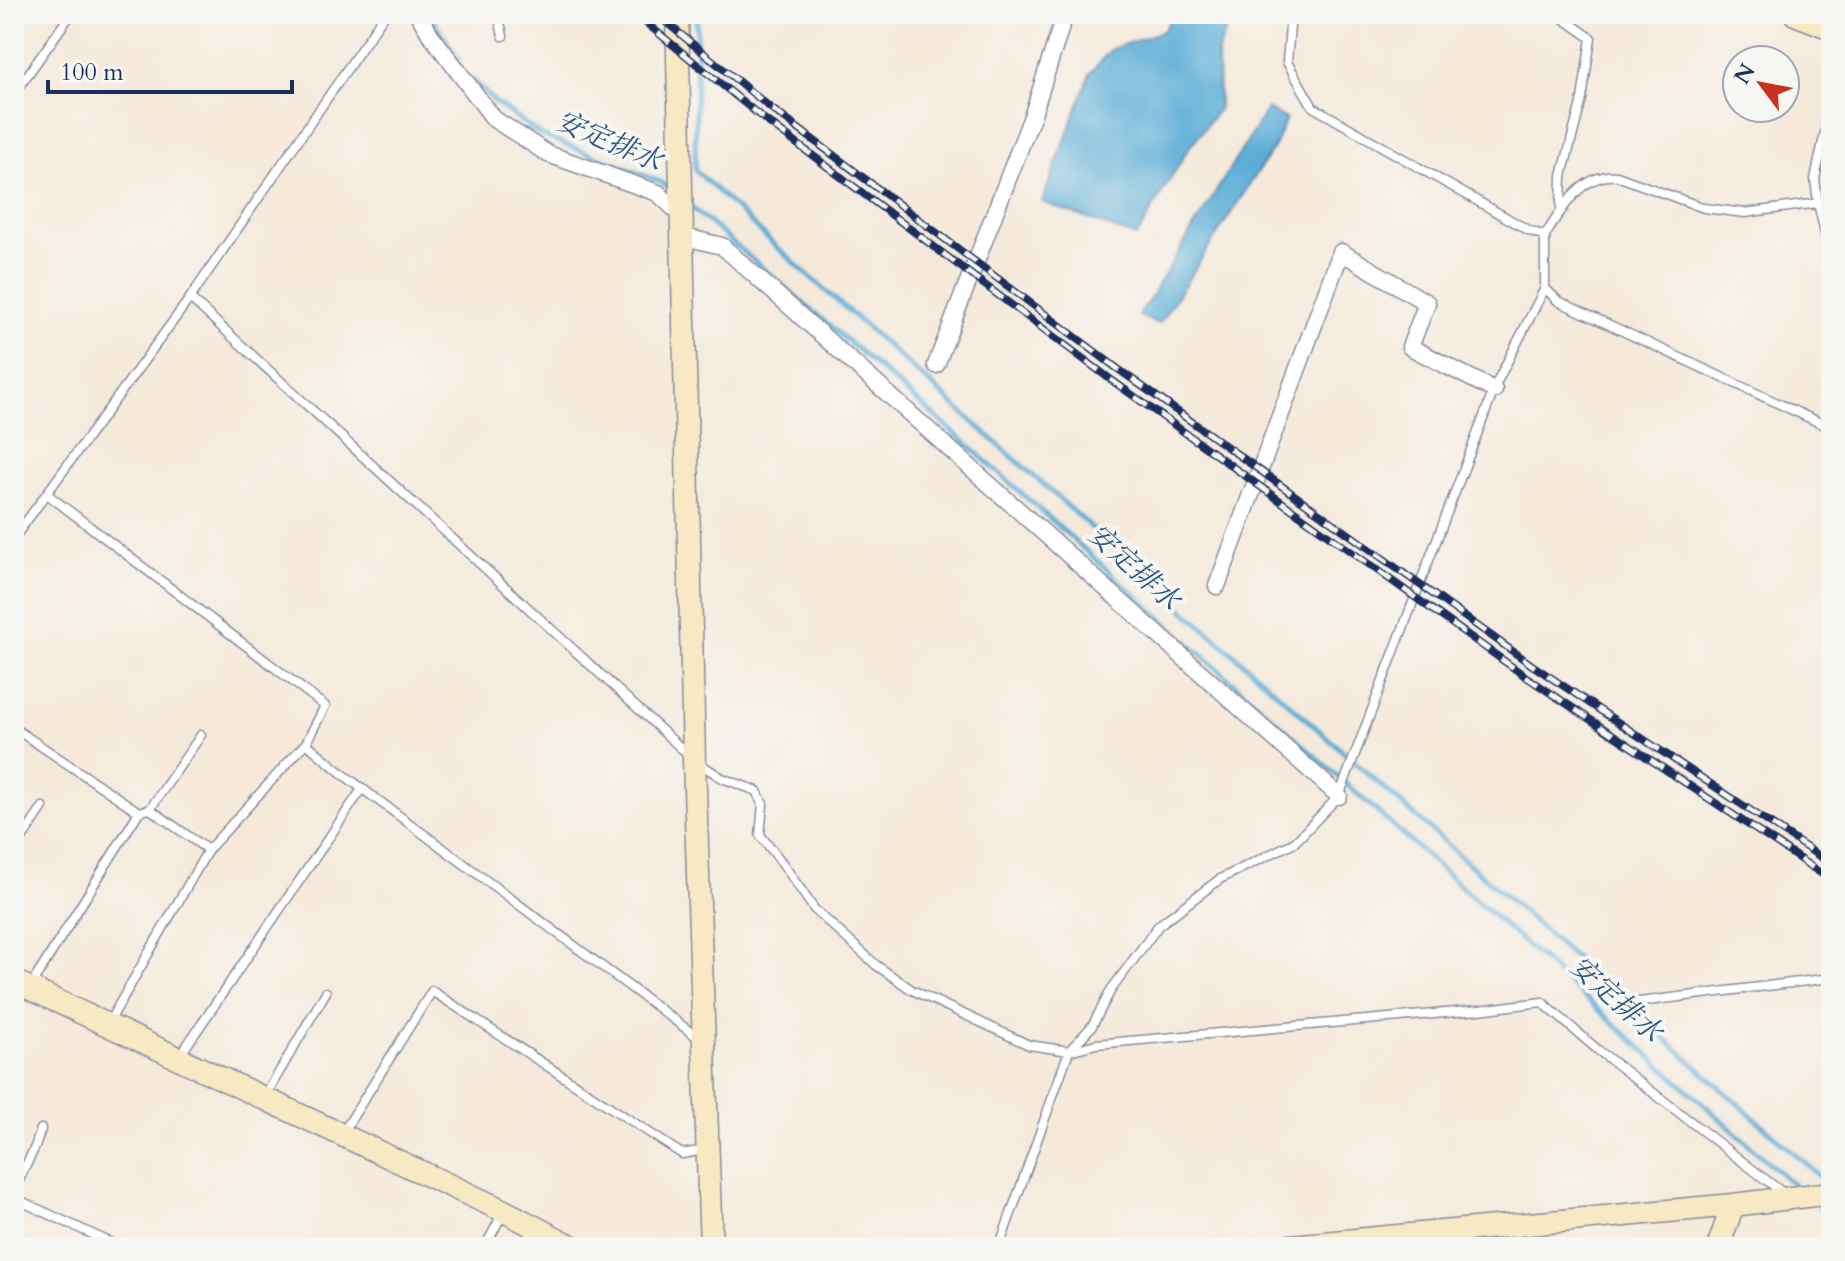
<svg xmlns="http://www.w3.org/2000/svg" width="1845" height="1261" font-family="Cardo,'Noto Serif TC',serif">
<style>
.water{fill:#5cadd7;stroke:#3c6e9a;stroke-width:2}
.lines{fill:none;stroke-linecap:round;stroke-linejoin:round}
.stream{stroke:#5cadd7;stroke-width:5}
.lane-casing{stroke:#888c9c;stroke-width:11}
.street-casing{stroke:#888c9c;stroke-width:19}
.secondary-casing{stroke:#888c9c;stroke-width:25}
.lane{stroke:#fff;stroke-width:8}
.street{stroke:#fff;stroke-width:16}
.secondary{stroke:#f7e9c3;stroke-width:22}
.rail-casing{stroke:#1b2f5e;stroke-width:8}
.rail{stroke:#f6f6f2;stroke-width:5;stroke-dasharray:15;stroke-linecap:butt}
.labels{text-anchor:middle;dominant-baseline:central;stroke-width:8;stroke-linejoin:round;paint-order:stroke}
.water-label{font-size:28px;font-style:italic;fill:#2e5582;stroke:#f6f6f2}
</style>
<rect width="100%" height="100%" fill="#f6f6f2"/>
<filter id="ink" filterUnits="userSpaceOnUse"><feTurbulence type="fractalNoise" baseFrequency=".0125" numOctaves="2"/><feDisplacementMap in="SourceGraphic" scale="16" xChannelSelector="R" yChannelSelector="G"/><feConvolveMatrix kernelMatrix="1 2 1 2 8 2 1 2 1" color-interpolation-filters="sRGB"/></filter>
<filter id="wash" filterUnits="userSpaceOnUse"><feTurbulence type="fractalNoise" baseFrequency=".006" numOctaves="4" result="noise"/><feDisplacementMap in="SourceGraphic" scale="32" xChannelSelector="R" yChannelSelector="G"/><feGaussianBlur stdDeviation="1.8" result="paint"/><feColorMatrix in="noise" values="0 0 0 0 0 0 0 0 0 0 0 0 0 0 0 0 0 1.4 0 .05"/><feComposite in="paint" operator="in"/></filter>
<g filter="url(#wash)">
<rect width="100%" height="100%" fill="#f5e9da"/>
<!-- water -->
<path class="water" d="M1174 14H1232L1218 51 1219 109 1188 149 1136 237 1042 202 1090 73 1111 49 1163 31Z
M1267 109 1286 119 1274 147 1159 324 1139 316Z"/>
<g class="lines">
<!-- stream -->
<path class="stream" d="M430 14 459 60
M697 14 695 170 781 251 1824 1180
M474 81 496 103 539 134 661 182 673 192
M690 206 951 430 1794 1185
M1820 1208 1831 1218"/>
</g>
</g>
<g filter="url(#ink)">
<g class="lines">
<defs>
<path id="lane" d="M498 14 503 36
M1291 14 1287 62 1313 107 1528 230 1545 236V288L1558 301 1831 428
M1557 14 1591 38 1582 99 1562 176 1561 208
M14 94 71 14
M1831 104 1815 179 1818 203 1831 259
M1545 236C1561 210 1582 172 1617 176L1704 208 1745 213 1818 203 1831 215
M190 298 694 760 722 778 757 791 763 804 760 835 783 864 814 909 876 965 912 990 1029 1045 1069 1051 1092 1026 1111 990 1159 925 1220 879 1295 842 1339 796 1497 382 1545 288
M47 494 325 706 306 743 344 775 700 1039
M14 538 190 298 385 14
M14 728 139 812 150 809 208 850
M150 809 201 735
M14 851 43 807
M30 987 139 812
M1639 1002 1831 978
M109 1022 208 850 306 743
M179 1057 362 789
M264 1098 326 992
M342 1134 432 991 682 1154 705 1150
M14 1190 35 1147 41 1129
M14 1198 120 1247
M485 1247 504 1211
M999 1247 1069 1051 1096 1044 1479 1010 1542 1002 1598 1050 1783 1193"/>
<path id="street" d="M418 14 430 34 494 119 548 154 658 193 681 215
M681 236 722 246 1339 796
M936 365 1033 114 1065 14
M1217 586 1341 252 1427 303 1410 347 1494 390"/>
<path id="secondary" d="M677 14 694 760 711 1247
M1795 14 1831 28
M14 981 504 1211 573 1247
M1280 1247 1733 1205 1831 1193
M1718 1247 1733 1205"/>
</defs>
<!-- lane casing -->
<use href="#lane" class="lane-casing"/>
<!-- street casing -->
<use href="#street" class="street-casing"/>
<!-- secondary casing -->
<use href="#secondary" class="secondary-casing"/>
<!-- lane -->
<use href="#lane" class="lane"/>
<!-- street -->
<use href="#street" class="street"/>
<!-- secondary -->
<use href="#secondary" class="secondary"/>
<defs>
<path id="rail" d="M635 14 764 119 1110 379 1525 676 1831 880
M656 14 772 109 1118 369 1532 665 1831 864"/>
</defs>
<!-- rail casing -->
<use href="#rail" class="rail-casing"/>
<!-- rail -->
<use href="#rail" class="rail"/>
</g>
</g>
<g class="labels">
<!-- water labels -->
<g class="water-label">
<text transform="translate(609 141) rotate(23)">安定排水</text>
<text transform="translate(1134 567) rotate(42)">安定排水</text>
<text transform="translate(1616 999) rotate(42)">安定排水</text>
</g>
</g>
<!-- margin -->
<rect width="1845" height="1261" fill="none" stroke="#f6f6f2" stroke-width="48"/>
<!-- north arrow -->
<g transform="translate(1761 84) rotate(302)"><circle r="38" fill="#f6f6f2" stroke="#9ea6b7" stroke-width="2"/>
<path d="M0-6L14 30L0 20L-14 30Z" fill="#c8321e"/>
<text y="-12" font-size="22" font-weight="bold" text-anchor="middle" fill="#1b2f5e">N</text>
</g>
<!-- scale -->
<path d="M48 80v12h244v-12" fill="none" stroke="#1b2f5e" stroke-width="4"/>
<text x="60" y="80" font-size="24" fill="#1b2f5e" stroke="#f6f6f2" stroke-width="6" paint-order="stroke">100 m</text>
</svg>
